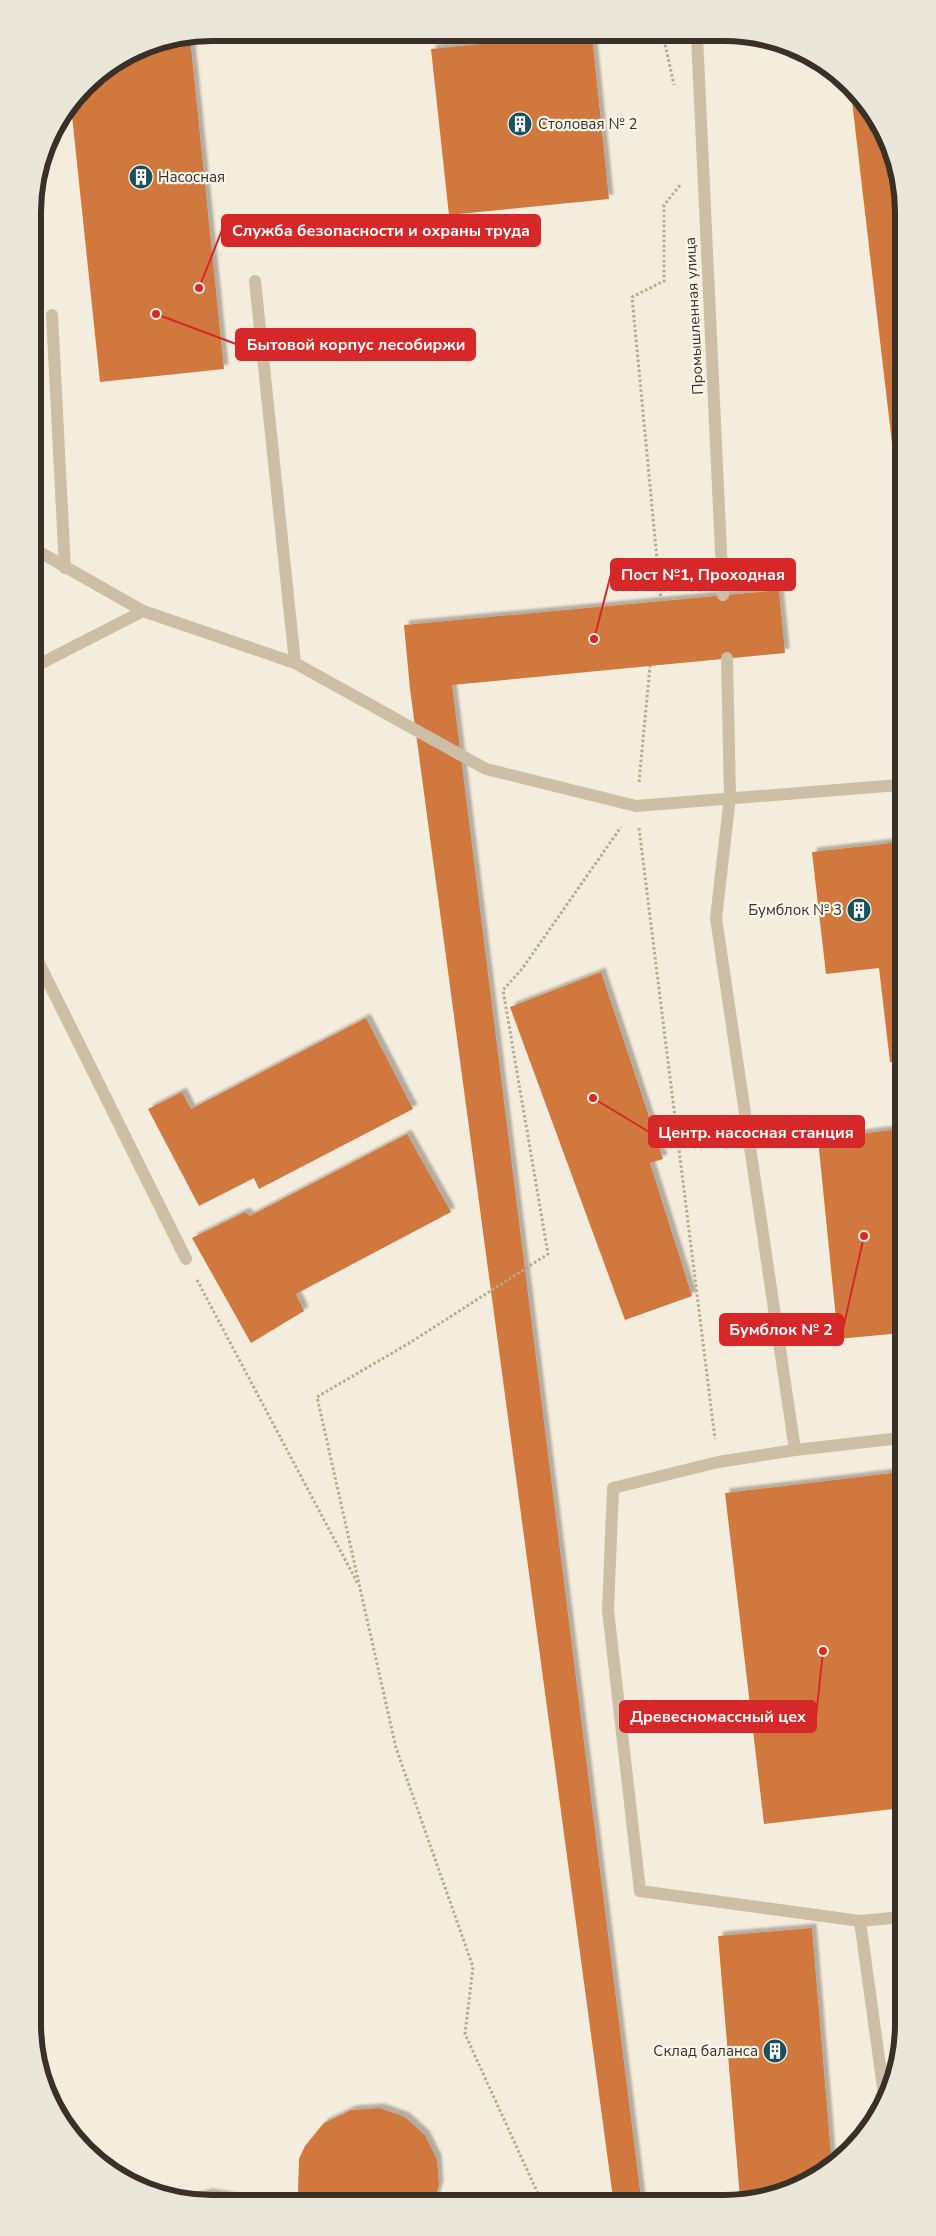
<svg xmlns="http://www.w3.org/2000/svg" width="936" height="2236" font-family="'Nunito Sans',sans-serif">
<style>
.building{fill:#d0783e;filter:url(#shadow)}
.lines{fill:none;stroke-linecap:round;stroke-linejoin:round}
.path{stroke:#b9a990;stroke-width:3;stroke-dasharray:2.5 2.5;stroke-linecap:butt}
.lane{stroke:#cdbea6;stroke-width:12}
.labels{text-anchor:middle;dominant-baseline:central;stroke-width:4.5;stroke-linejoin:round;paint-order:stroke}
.poi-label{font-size:15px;fill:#393028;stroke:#fbf6e9;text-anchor:start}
.street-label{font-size:15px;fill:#393028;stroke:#fbf6e9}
.rim{fill:none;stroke:#393028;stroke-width:6}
.leader{fill:none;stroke:#d62828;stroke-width:2}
.callout-dot{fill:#d62828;stroke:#fbf6e9;stroke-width:2}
.callout{fill:#d62828;stroke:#d62828;stroke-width:2}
.callout-label{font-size:16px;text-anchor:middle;font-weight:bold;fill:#fff}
</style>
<defs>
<filter id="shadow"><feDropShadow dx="4.5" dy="-4.5" stdDeviation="1" flood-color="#0004"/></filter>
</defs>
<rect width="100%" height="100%" fill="#f4ecdc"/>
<!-- building -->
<path class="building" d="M566 35H592L609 199 449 215 431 49Z
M190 37 224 369 100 382 71 106 93 77 144 46Z
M850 84 897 166 898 486H897Z
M779 590 785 653 452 685 641 2198H613L410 689 404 625Z
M900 842V1061L890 1062 879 968 826 974 812 852Z
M601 972 663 1159 650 1163 692 1296 625 1320 510 1007Z
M366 1018 413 1109 259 1189 254 1178 199 1206 148 1109 182 1092 191 1109Z
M900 1129 901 1333 838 1339 818 1139Z
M407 1134 451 1212 296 1294 304 1311 251 1343 192 1238 245 1212 250 1216Z
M901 1472 902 1808 764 1824 725 1493Z
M812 1928 832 2166 824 2173 770 2197 740 2198 718 1936Z
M380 2108 405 2117 425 2135 437 2159 439 2185 435 2199 301 2200 298 2190 299 2159 305 2146 324 2123 351 2110Z
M208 2193 232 2197 238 2200H182Z"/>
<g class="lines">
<!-- path -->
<path class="path" d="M663 35 674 85
M661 601 632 297 664 281V205L681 184
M639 782 650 666
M639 828 715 1439
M197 1280 358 1584
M540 2198 465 2034 473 1967 396 1748 317 1397 411 1342 548 1254 503 990 522 969 621 827"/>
<!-- lane -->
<path class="lane" d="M697 36 723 595
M255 281 295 663
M52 315 65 568
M34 549 143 611 295 663 486 769 636 806 899 785
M727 658 730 797 716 918 795 1450
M34 667 143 611
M35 955 186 1259
M860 1921 903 1917
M885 2102 860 1921 640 1891 608 1610 613 1488 718 1462 795 1450 901 1438"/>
</g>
<!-- icons -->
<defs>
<symbol id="building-disc" viewBox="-11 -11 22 22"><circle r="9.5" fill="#1a4f5e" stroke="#fbf6e9"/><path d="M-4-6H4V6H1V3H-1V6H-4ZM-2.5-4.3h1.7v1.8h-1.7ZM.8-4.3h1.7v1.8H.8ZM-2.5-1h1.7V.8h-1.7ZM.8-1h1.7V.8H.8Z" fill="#fff"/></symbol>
</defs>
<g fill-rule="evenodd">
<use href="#building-disc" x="506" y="110" width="28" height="28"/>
<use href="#building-disc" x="127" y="163" width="28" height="28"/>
<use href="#building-disc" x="845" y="896" width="28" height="28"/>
<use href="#building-disc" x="761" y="2037" width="28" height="28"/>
</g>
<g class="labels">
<!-- poi labels -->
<g class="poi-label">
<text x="538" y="124">Столовая № 2</text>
<text x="158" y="177">Насосная</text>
<text x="842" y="910" text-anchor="end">Бумблок № 3</text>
<text x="758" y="2051" text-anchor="end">Склад баланса</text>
</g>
<!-- street labels -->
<g class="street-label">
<text transform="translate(694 316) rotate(-93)">Промышленная улица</text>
</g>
</g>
<!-- crop -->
<path d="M0 0H936V2236H0ZM212 41H724A171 171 0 0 1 895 212V2024A171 171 0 0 1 724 2195H212A171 171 0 0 1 41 2024V212A171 171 0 0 1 212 41Z" fill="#ebe6da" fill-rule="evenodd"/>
<path class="rim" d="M212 41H724A171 171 0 0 1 895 212V2024A171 171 0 0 1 724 2195H212A171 171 0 0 1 41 2024V212A171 171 0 0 1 212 41Z"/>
<!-- callouts -->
<path class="leader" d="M199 288L222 230M156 314L236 344M594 639L611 574M593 1098L649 1132M864 1236L843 1329M823 1651L816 1717"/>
<g class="callout-dot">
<circle cx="199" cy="288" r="5"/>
<circle cx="156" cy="314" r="5"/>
<circle cx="594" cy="639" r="5"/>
<circle cx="593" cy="1098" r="5"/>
<circle cx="864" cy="1236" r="5"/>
<circle cx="823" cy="1651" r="5"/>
</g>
<g class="callout">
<rect x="222" y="215" width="318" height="31" rx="5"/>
<rect x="236" y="329" width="239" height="31" rx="5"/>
<rect x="611" y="559" width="184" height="31" rx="5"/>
<rect x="649" y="1116" width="215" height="31" rx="5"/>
<rect x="720" y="1314" width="123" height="31" rx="5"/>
<rect x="620" y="1701" width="196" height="31" rx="5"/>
</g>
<g class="callout-label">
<text x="381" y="236">Служба безопасности и охраны труда</text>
<text x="356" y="350">Бытовой корпус лесобиржи</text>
<text x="703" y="580">Пост №1, Проходная</text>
<text x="756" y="1138">Центр. насосная станция</text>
<text x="781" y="1335">Бумблок № 2</text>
<text x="718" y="1722">Древесномассный цех</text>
</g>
</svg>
